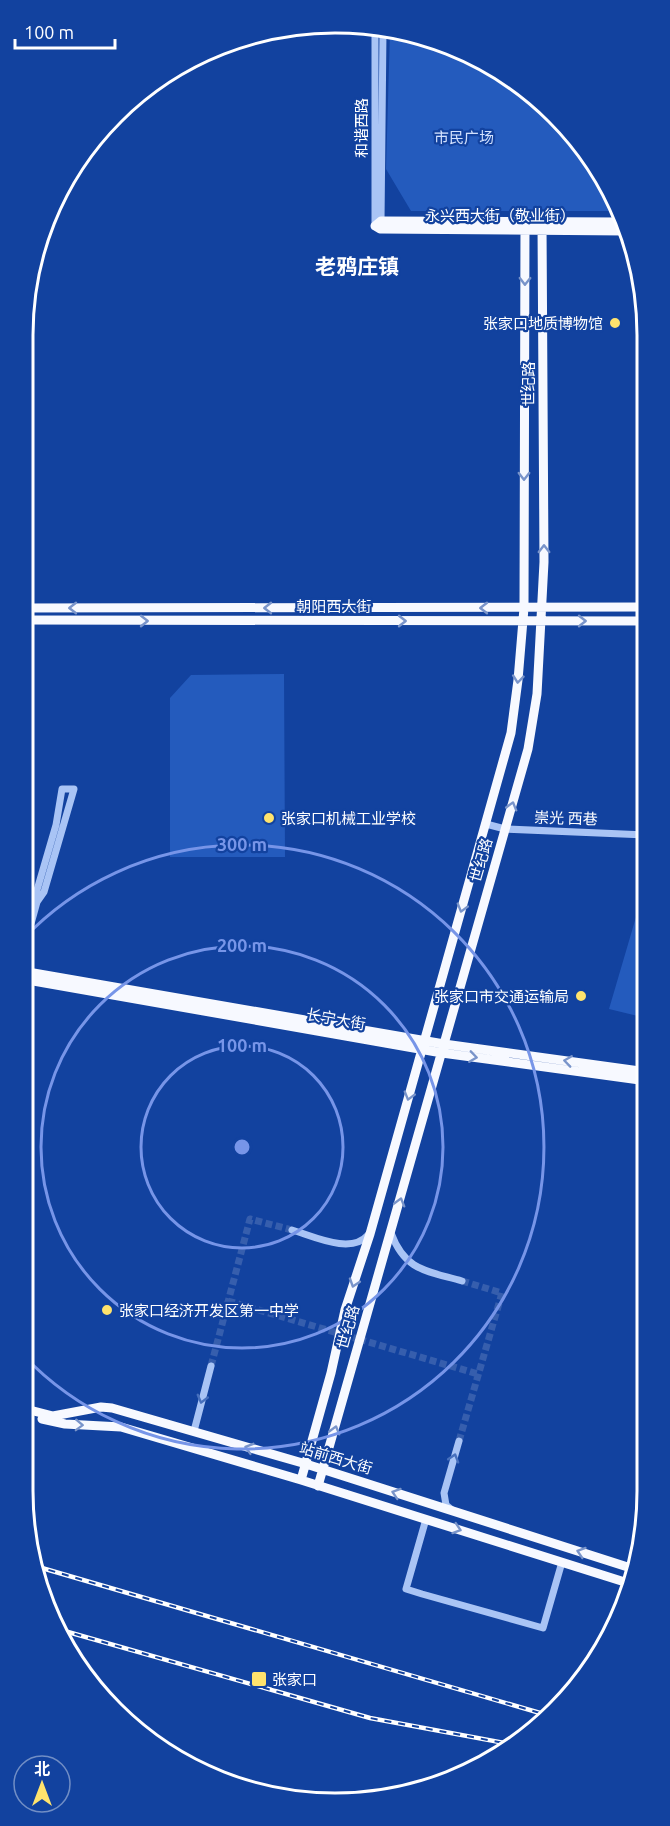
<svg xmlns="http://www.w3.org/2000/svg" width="670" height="1826" font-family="Ubuntu,'Noto Sans SC',sans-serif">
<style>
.green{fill:#245bbd}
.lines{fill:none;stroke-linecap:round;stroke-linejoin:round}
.minor-tunnel{stroke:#365ead;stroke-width:7;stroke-dasharray:7 3.5;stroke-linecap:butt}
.minor{stroke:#a9c4f5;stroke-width:7}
.major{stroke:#f7f9ff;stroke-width:9}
.rail-casing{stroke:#fff;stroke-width:4.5}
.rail{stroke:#12429f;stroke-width:2;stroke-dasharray:7;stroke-linecap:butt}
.oneway{stroke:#7994ca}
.oneway2{stroke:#4770bd}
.ring{fill:none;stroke:#7795e8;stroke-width:3}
.poi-dot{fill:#ffe36d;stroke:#12429f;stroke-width:2}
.labels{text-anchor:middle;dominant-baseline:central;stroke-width:4.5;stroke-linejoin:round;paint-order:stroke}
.street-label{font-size:15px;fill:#fff;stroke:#12429f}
.park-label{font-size:15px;fill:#d2e1fe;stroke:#12429f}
.poi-label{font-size:15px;fill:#fff;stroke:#12429f;text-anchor:start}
.district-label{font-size:21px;font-weight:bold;fill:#fff;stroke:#12429f}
.rim{fill:none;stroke:#fff;stroke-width:3}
.centre{fill:#7795e8;stroke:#12429f;stroke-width:3}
.ring-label{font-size:18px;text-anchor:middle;font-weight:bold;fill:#7795e8;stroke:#12429f;stroke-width:4.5;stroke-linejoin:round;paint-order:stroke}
</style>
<rect width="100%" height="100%" fill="#12429f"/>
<!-- green -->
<path class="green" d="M390 32 416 33 508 75 570 129 615 197 620 211H411L386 169Z
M284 674 285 857H170V698L191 675Z
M641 900 646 901V1018L609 1009Z"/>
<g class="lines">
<!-- minor-tunnel -->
<path class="minor-tunnel" d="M228 1301 478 1374
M211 1366 250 1219 292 1230
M459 1441 502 1293 462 1281"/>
<!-- minor -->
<path class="minor" d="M375 31V226
M381 221 383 31
M486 824 505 829 646 835
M22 956 37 902V890L56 825 62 789H74L44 892 37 902
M292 1230C313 1236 351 1255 368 1235
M391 1233C405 1271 427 1271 462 1281
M194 1431 211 1366
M452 1510 446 1505 444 1493 459 1441
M426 1519 406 1589 422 1594 543 1628 562 1562"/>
<!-- major -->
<path class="major" d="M623 222 381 221 375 226 380 229 626 231
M22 608 645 607
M22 620 646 621
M22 971 444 1044 647 1072
M22 979 442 1053 647 1081
M22 1408 53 1416 101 1407 112 1408 306 1464 637 1570
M42 1419 65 1424 121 1427 301 1480 631 1584
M301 1480 331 1373 345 1310 370 1234 511 733 518 680 524 608 525 223
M318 1486 528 749 537 694 544 562 542 223"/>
<defs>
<path id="rail" d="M35 1566 547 1715
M61 1630 370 1718 515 1745"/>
</defs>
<!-- rail casing -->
<use href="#rail" class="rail-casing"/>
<!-- rail -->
<use href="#rail" class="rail"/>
</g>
<!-- one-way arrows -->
<defs><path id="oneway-chevron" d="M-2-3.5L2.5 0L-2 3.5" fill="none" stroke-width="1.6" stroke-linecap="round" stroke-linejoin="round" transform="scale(1.5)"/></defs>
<g class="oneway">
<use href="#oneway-chevron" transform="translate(525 281) rotate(91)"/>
<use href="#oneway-chevron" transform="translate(524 476) rotate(90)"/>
<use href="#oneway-chevron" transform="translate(544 549) rotate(-90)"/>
<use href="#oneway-chevron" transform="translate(73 608) rotate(180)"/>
<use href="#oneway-chevron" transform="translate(268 608) rotate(180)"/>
<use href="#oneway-chevron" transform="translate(484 608) rotate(-180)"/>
<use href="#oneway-chevron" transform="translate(144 621)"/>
<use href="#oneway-chevron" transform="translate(402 621)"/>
<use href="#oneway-chevron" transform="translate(582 621)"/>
<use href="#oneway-chevron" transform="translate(518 679) rotate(96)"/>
<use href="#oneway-chevron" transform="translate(512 806) rotate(-74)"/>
<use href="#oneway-chevron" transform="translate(462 908) rotate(106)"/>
<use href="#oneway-chevron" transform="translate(473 1057) rotate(8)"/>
<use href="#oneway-chevron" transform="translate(568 1061) rotate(-172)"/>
<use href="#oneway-chevron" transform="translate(409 1096) rotate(106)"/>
<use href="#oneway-chevron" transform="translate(400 1202) rotate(-74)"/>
<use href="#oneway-chevron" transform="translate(354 1283) rotate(108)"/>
<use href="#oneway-chevron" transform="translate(79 1425) rotate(2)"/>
<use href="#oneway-chevron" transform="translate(335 1430) rotate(-74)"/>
<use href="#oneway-chevron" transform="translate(249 1448) rotate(-164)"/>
<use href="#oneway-chevron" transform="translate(396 1493) rotate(-162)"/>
<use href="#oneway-chevron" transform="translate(457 1529) rotate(18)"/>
<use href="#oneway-chevron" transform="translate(581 1552) rotate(-162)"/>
</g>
<g class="oneway2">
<use href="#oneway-chevron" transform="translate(202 1399) rotate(105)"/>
<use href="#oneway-chevron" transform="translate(454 1458) rotate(-73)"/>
</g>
<!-- distance rings -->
<g class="ring">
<circle cx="242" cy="1147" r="101"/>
<circle cx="242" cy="1147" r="201"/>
<path d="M23 939A302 302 0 1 1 23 1355"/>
</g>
<!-- markers -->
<g class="poi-dot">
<circle cx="615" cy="323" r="6"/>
<circle cx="269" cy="818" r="6"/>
<circle cx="581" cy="996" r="6"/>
<circle cx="107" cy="1310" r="6"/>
<rect x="251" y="1671" width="16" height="16" rx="3"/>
</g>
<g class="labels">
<!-- street labels -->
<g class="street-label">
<text transform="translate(361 128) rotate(-90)">和谐西路</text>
<text x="500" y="215">永兴西大街（敬业街）</text>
<text transform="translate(528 384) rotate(-90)">世纪路</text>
<text x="334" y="606">朝阳西大街</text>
<text transform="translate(566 818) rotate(2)">崇光 西巷</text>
<text transform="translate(481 860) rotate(-74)">世纪路</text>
<text transform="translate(336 1019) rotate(10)">长宁大街</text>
<text transform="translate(348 1327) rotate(-74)">世纪路</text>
<text transform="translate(336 1458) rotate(17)">站前西大街</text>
</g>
<!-- park labels -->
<g class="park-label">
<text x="464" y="137">市民广场</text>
</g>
<!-- poi labels -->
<g class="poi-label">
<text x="603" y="323" text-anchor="end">张家口地质博物馆</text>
<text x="281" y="818">张家口机械工业学校</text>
<text x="569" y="996" text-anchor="end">张家口市交通运输局</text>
<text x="119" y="1310">张家口经济开发区第一中学</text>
<text x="272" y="1679">张家口</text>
</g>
<!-- district labels -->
<g class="district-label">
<text x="357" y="266">老鸦庄镇</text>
</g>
</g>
<!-- crop -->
<path d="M0 0H670V1826H0ZM335 33H335A302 302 0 0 1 637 335V1491A302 302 0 0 1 335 1793H335A302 302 0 0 1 33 1491V335A302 302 0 0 1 335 33Z" fill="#12429f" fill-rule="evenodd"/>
<path class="rim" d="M335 33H335A302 302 0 0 1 637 335V1491A302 302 0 0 1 335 1793H335A302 302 0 0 1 33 1491V335A302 302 0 0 1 335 33Z"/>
<circle cx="242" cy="1147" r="9" class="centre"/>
<g class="ring-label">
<text x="242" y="851">300 m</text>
<text x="242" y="952">200 m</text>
<text x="242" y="1052">100 m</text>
</g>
<!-- north arrow -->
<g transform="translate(42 1784)"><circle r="28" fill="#12429f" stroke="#718ec5" stroke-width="1.5"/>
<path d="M0-4.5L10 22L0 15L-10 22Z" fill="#ffe36d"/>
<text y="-9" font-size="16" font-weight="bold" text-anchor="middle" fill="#ffffff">北</text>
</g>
<!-- scale -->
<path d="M15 39v9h100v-9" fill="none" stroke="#ffffff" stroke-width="3"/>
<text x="24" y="39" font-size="18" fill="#ffffff" stroke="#12429f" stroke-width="4.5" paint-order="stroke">100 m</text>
</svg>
